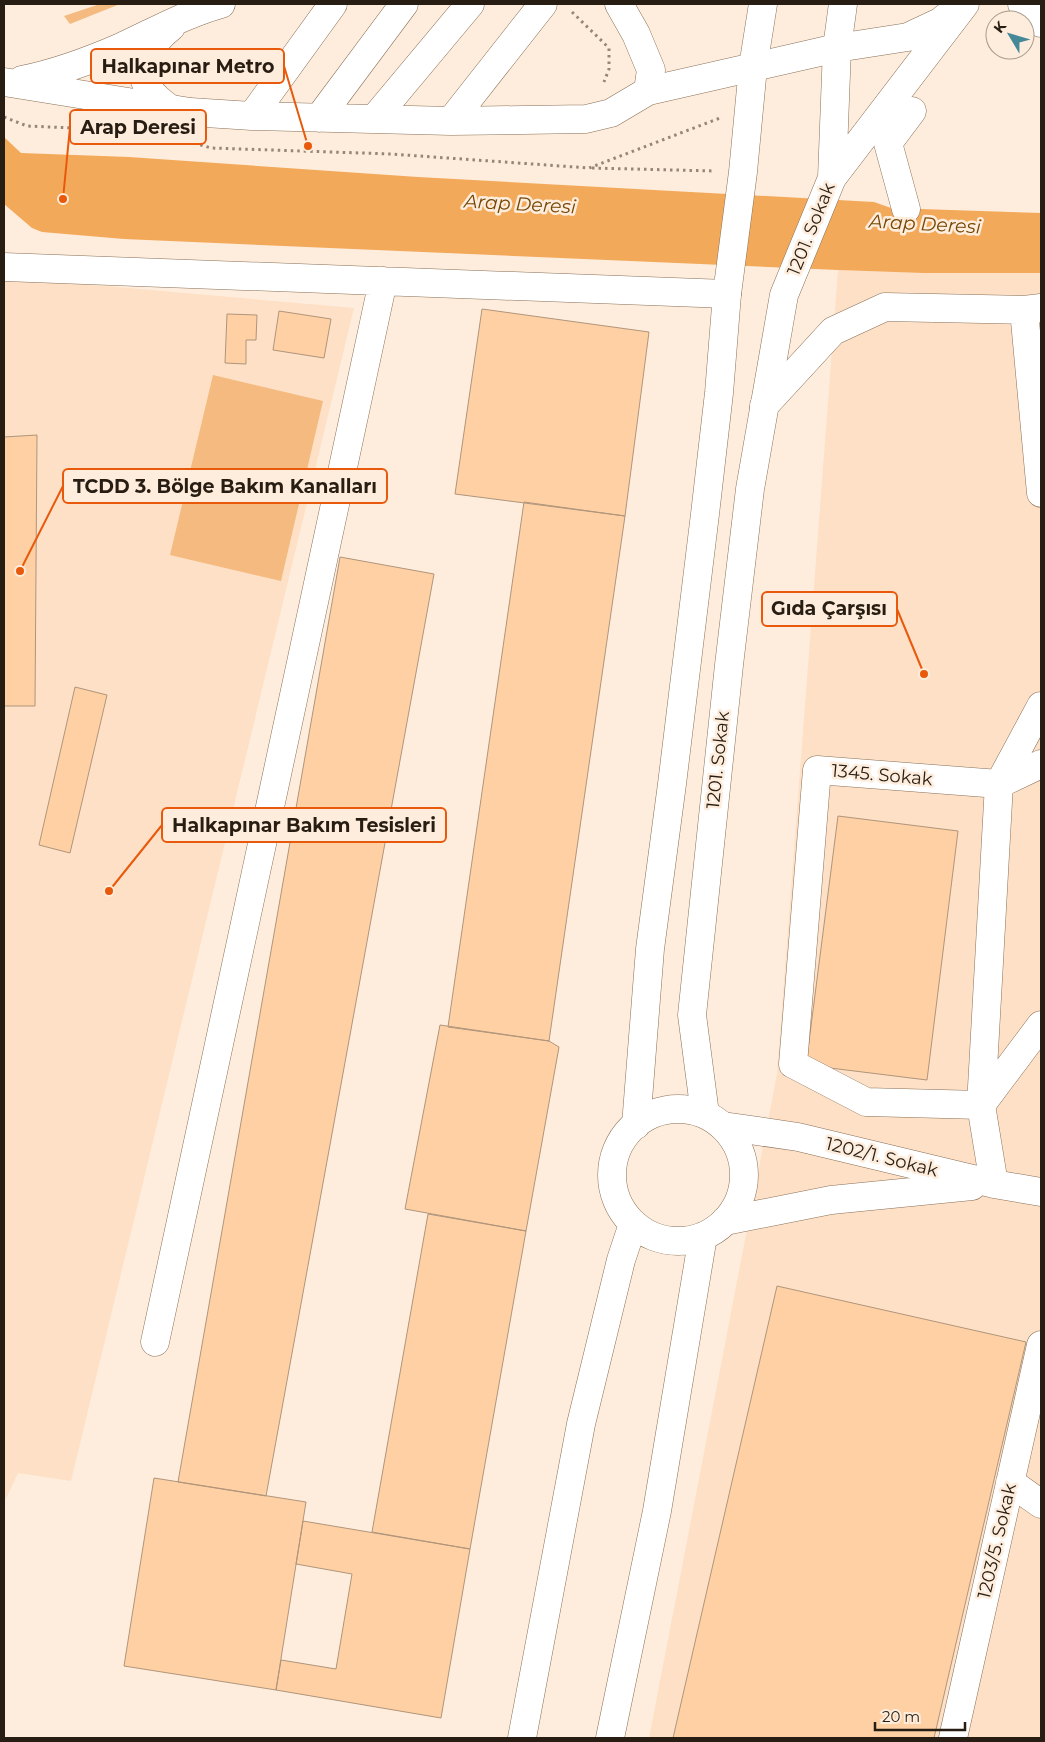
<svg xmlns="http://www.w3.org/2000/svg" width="1045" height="1742" font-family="Montserrat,sans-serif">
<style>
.built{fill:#fde0c6}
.green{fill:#f5ba7f}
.water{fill:#f3a95a}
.building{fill:#fed0a4;stroke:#b0957b}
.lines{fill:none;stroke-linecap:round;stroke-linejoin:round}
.minor-casing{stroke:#8a7057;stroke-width:29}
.major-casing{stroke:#8a7057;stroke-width:29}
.path{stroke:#948678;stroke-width:3;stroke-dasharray:2.5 4;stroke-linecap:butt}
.minor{stroke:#fff;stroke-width:28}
.major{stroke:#fff;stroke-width:28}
.labels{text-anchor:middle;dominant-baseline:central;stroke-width:5;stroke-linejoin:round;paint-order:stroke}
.street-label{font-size:18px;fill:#271d12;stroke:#feeddc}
.water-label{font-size:19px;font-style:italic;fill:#764605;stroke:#feeddc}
.leader{fill:none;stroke:#e8590c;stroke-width:2}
.callout-dot{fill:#e8590c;stroke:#feeddc;stroke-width:2}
.callout{fill:#feeddc;stroke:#e8590c;stroke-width:2}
.callout-label{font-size:19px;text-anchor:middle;font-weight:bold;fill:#271d12}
</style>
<rect width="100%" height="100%" fill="#feeddc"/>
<!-- built -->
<path class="built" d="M838 270 923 273H1041V1738H649L777 1074Z
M4 277 354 308 71 1481 18 1473 4 1503Z"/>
<!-- green -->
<path class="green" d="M100 4H120L70 24 64 16Z
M213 375 323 401 281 581 170 555Z"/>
<!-- water -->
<path class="water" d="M4 137 21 153 129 157 418 177 874 202 891 208 1041 213V273H923L838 270 124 239 42 232 32 228 4 204Z"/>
<!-- building -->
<path class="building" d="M482 309 649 332 625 516 455 494Z
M279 311 331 319 324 358 273 350Z
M227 314 257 315 256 340H246V364L225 363Z
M37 435 35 706H4V437Z
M524 502 625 516 549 1041 448 1027Z
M340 557 434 574 266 1496 178 1482Z
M75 687 107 695 70 853 39 845Z
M838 816 958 831 927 1080 806 1065Z
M440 1025 549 1041 559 1047 526 1231 405 1209Z
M428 1214 526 1231 470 1549 372 1532Z
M777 1286 1026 1342 934 1738H673Z
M154 1478 306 1502 276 1690 124 1666Z
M303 1521 470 1549 441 1718 276 1690 281 1660 336 1669 352 1574 296 1564Z"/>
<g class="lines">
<defs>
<path id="minor" d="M619 4 636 34 651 70 648 91
M22 80C56 73 89 61 121 47 154 32 185 14 221 4
M4 82 190 112 252 116 451 121 586 119 611 113 648 91 837 48 908 37 940 22 961 5
M169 108C162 103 154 97 149 89 134 66 153 41 171 27
M252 116 333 4
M319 118 404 4
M374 119 470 4
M451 121 543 4
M906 209 888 143 912 111
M4 267 727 294
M1024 310 1041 493
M764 406 833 331 885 307 1024 310 1041 308
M999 784 817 770 793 1064 866 1102 981 1105 1041 1025
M999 784 1041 764
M723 1126 798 1137 994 1184 1041 1192
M994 1184 981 1105 999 784 1041 706
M725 1221 831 1200 972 1186
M155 1342 383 281
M1010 1482 1041 1504
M953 1738 1041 1345"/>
<path id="major" d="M1022 4 1041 23
M832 178 965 4
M612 1175a66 66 0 1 1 132 0a66 66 0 1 1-132 0Z
M705 1114 692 1015 729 665 750 489 784 295 832 178 837 48 843 4
M636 1125 650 949 672 784 705 514 719 393 727 294 743 172 753 67 763 4
M522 1738 581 1424 621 1260 633 1224
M610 1738 657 1511 703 1236"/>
</defs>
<!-- minor casing -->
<use href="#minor" class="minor-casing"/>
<!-- major casing -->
<use href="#major" class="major-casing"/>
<!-- path -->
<path class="path" d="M572 12 609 48V69L604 82
M4 117 27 126 96 129
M194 143 211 148 391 154 589 168 720 118
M592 168 715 171"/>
<!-- minor -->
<use href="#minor" class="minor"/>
<!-- major -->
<use href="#major" class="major"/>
</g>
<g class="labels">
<!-- street labels -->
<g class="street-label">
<text transform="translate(811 229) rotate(-68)">1201. Sokak</text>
<text transform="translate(718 760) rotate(-84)">1201. Sokak</text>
<text transform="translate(882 775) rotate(5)">1345. Sokak</text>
<text transform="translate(882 1157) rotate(14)">1202/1. Sokak</text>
<text transform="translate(997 1541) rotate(-77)">1203/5. Sokak</text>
</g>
<!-- water labels -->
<g class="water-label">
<text transform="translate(520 204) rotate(3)">Arap Deresi</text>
<text transform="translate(925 224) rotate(3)">Arap Deresi</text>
</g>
</g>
<!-- callouts -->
<path class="leader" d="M308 146L284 66M63 199L70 127M20 571L63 486M924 674L897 609M109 891L162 825"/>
<g class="callout-dot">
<circle cx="308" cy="146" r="5"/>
<circle cx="63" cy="199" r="5"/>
<circle cx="20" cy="571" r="5"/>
<circle cx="924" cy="674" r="5"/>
<circle cx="109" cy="891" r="5"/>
</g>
<g class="callout">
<rect x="91" y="49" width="193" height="34" rx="5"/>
<rect x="70" y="110" width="136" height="34" rx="5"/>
<rect x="63" y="469" width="324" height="34" rx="5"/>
<rect x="762" y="592" width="135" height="34" rx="5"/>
<rect x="162" y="808" width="284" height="34" rx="5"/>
</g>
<g class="callout-label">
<text x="188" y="73">Halkapınar Metro</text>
<text x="138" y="134">Arap Deresi</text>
<text x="225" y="493">TCDD 3. Bölge Bakım Kanalları</text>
<text x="829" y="615">Gıda Çarşısı</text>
<text x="304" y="832">Halkapınar Bakım Tesisleri</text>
</g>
<!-- border -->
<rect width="1045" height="1742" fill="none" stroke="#271d12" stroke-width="10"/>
<!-- north arrow -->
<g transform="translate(1010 35) rotate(308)"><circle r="24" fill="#feeddc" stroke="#a89a8b"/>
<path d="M0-4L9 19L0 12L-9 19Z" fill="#458898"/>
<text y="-8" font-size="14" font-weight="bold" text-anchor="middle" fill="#271d12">K</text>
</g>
<!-- scale -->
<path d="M875 1722v8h90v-8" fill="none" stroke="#271d12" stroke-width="2.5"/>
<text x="882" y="1722" font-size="15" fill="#271d12" stroke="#feeddc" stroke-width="4" paint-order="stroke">20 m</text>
</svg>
